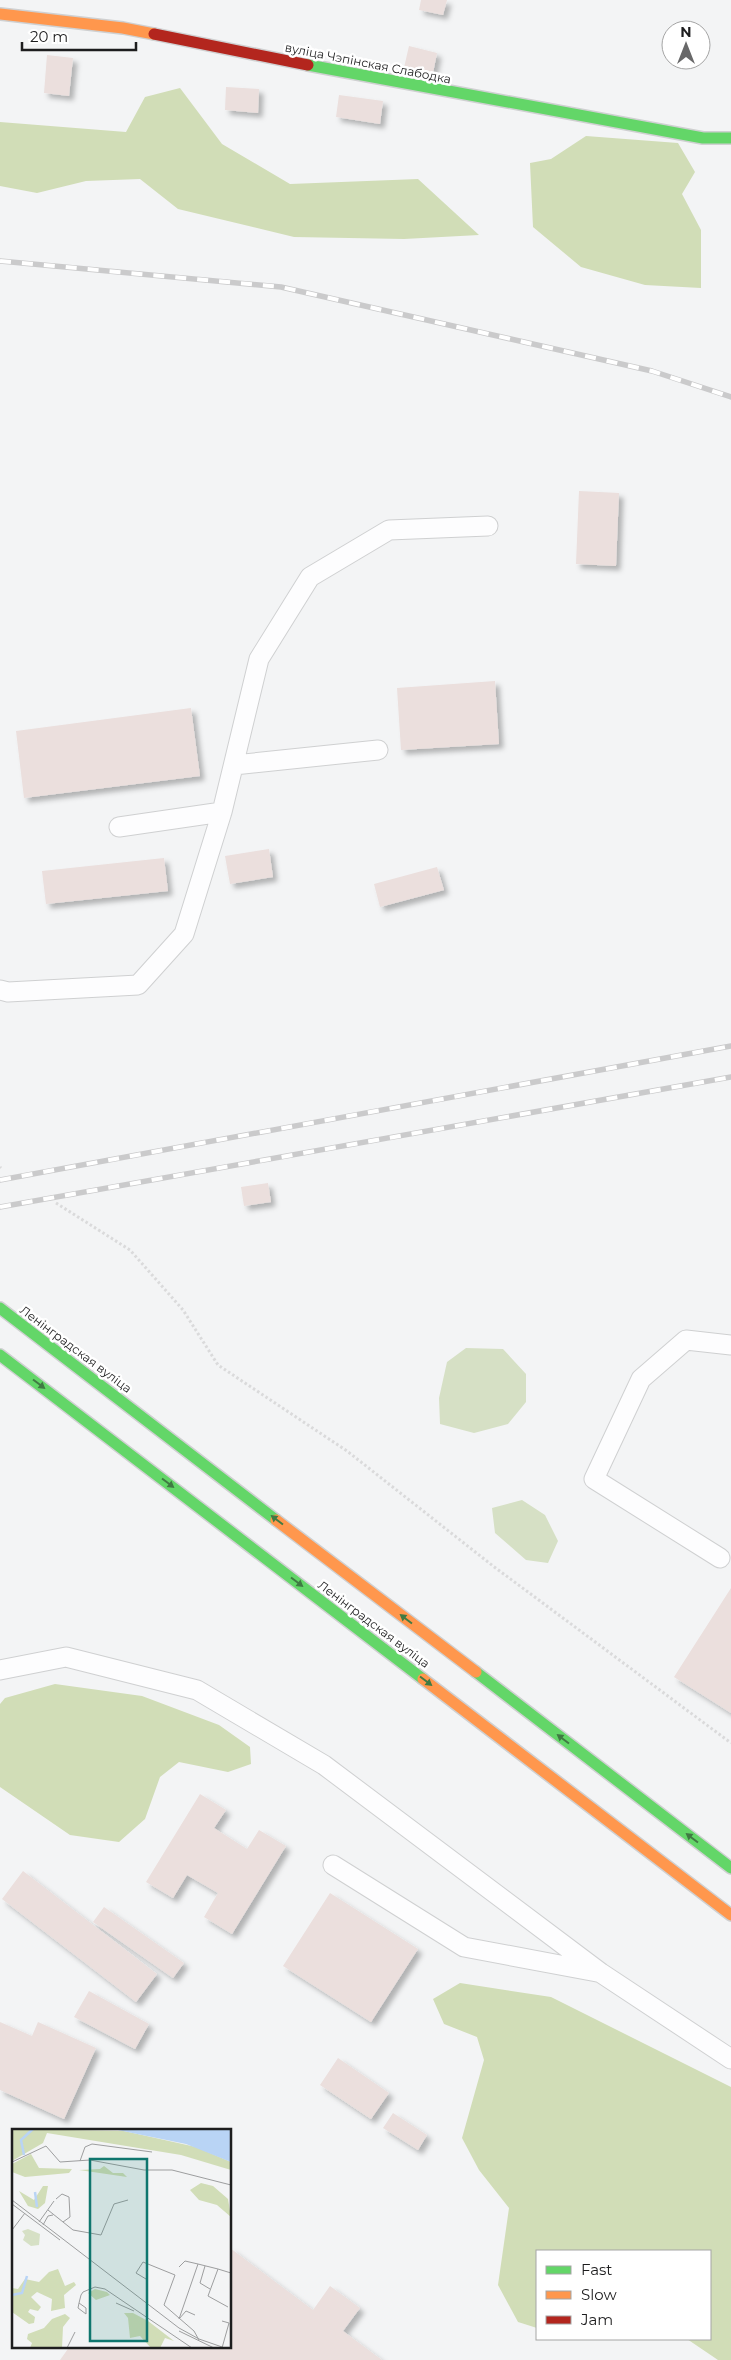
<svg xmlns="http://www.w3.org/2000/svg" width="731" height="2360" font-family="Montserrat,sans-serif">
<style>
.green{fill:#d6e0c5}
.forest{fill:#d1ddb7}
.building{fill:#ebdfdd;filter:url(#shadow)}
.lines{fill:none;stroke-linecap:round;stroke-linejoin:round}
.lane-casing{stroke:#cfd0d1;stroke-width:21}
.fast-casing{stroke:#cfd0d1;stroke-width:14}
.slow-casing{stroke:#cfd0d1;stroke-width:14}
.jam-casing{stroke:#cfd0d1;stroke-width:14}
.path{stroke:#dadadb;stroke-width:3;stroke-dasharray:2.5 2.5;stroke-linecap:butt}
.lane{stroke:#fdfdfe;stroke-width:19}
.fast{stroke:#63d668;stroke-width:11}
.slow{stroke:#ff974d;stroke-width:11}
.jam{stroke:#b3261e;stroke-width:11}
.rail-casing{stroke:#cacacb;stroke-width:5.5}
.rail{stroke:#fff;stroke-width:4;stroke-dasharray:11;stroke-linecap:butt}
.oneway{fill:#407a43}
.labels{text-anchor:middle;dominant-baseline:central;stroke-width:5;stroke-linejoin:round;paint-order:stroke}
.street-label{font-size:12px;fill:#1d1d1e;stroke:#fff}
.inset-river{fill:none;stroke:#b9d4f5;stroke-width:2.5}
.inset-road{fill:none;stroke:#9d9e9f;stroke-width:1}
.view{fill:#0f766e;fill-opacity:0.15;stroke:#0f766e;stroke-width:2.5}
.inset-edge{fill:none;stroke:#1d1d1e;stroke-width:2.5}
</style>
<defs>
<filter id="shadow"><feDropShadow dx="4.5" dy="4.5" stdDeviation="2.5" flood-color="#0004"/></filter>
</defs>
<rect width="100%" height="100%" fill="#f3f4f5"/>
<!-- green -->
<path class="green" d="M466 1348 503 1349 526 1374V1402L508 1424 474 1433 440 1424 439 1398 447 1362Z
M522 1500 545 1515 558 1541 548 1563 526 1560 495 1533 492 1508Z"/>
<!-- forest -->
<path class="forest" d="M180 88 222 144 290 184 418 179 479 235 404 239 294 237 178 209 140 179 86 181 37 193 0 186V122L126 132 145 97Z
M586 136 678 143 695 172 682 194 701 230V288L645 285 581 267 533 227 530 163 551 159Z
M55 1684 142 1696 219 1725 250 1747 251 1764 228 1772 179 1762 160 1777 145 1819 119 1842 70 1835 0 1787V1704L5 1698Z
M460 1983 551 1997 731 2087V2360H718L687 2339H710V2251H537V2328L518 2322 498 2285 509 2208 479 2170 462 2138 484 2060 477 2037 444 2024 433 1999Z"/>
<!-- building -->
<path class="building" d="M421 0H447L443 15 419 10Z
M409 46 437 53 432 78 403 72Z
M47 55 73 58 69 96 44 93Z
M226 87 259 89 258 113 225 110Z
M339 95 383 101 380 124 336 117Z
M579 491 619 493 616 566 576 564Z
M495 681 499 744 401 750 397 688Z
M191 708 200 776 24 798 16 731Z
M269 849 273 877 230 884 225 856Z
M164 858 168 891 46 904 42 871Z
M437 867 444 890 380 907 374 884Z
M268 1183 271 1202 244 1206 241 1187Z
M731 1588V1713L674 1677Z
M200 1794 226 1810 214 1828 247 1849 259 1830 286 1846 232 1934 204 1917 218 1893 187 1875 173 1898 146 1882Z
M23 1871 157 1974 136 2002 2 1899Z
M330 1893 418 1949 371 2022 283 1966Z
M104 1907 184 1963 173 1978 93 1922Z
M89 1991 149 2024 135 2049 74 2017Z
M0 2022 32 2036 38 2022 96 2048 64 2119 0 2090Z
M338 2058 389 2093 371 2119 320 2085Z
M393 2113 427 2135 418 2150 383 2128Z
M230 2248 313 2310 330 2286 360 2308 343 2331 382 2360H60L70 2346H230Z"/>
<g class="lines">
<defs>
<path id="lane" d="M234 765 378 750
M119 827 222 812
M0 990 8 992 138 985 184 934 222 812 259 659 310 577 389 530 488 526
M720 1558 594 1479 641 1379 686 1340 731 1345
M0 1670 66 1657 197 1690 324 1765 601 1973 731 2059
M333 1865 464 1947 597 1972"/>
<path id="fast" d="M308 65 703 138H731
M0 1308 276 1520
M0 1355 423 1679
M476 1672 731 1868"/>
<path id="slow" d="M0 14 123 28 154 34
M276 1520 476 1672
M423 1679 731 1915"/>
<path id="jam" d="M154 34 308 65"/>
</defs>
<!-- lane casing -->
<use href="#lane" class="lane-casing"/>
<!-- fast casing -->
<use href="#fast" class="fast-casing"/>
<!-- slow casing -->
<use href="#slow" class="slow-casing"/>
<!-- jam casing -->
<use href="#jam" class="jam-casing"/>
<!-- path -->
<path class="path" d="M0 1167 1 1168
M56 1203 130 1250 183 1310 218 1365 347 1451 493 1566 731 1743"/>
<!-- lane -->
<use href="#lane" class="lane"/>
<!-- fast -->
<use href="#fast" class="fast"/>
<!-- slow -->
<use href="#slow" class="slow"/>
<!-- jam -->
<use href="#jam" class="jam"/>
<defs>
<path id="rail" d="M0 261 281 287 652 371 731 397
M0 1180 731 1046
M0 1207 731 1077"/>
</defs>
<!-- rail casing -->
<use href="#rail" class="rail-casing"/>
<!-- rail -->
<use href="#rail" class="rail"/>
</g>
<!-- one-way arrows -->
<defs><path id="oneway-solid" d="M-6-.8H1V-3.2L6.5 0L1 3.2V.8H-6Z" transform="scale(1.25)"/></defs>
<g class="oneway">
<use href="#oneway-solid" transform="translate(39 1384) rotate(37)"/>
<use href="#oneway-solid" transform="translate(168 1483) rotate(37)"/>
<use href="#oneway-solid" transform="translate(277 1520) rotate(-143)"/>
<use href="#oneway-solid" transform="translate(297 1582) rotate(37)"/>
<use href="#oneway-solid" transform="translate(406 1619) rotate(-143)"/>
<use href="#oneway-solid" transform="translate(426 1681) rotate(37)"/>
<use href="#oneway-solid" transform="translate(563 1739) rotate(-143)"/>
<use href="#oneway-solid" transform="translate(692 1838) rotate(-143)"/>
</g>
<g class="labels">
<!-- street labels -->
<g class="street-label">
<text transform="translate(368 63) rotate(11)">вуліца Чэпінская Слабодка</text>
<text transform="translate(76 1349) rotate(37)">Ленінградская вуліца</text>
<text transform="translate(374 1624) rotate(37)">Ленінградская вуліца</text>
</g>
</g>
<!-- overview -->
<g transform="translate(12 2129)">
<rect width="219" height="219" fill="#f3f4f5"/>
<path d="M16 100 28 105 27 116 19 117 11 111 13 106 10 102Z" fill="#d6e0c5"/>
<path d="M0 0 112 2 184 18 219 33V41L169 26 35 4 31 14 0 32ZM19 25 27 39 60 40 57 44 13 48 0 43V35ZM92 37 101 44H111L115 48 67 41 88 40ZM189 54 201 57 216 70 219 88 205 76 187 71 178 61ZM31 57H36L33 74 26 80 16 77 7 62 22 71ZM46 140 53 157 62 153 64 156 52 166 53 179 39 182 40 170 25 163 19 168 29 178 26 182 18 180 16 183 23 188 22 194 17 195 0 183V159L6 160 13 150 27 153 37 143ZM83 160 95 163 98 166 84 171 76 164ZM112 184H121L136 192 162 212 153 209 148 219H139L128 207 118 209 116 189ZM53 185 58 189 51 198 50 219H18L20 214 15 210 16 205 32 199 40 190Z" fill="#d1ddb7"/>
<path d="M101 0H219V33L174 15Z" fill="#b9d4f5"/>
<path class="inset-river" d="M12 26 9 11 21 0M23 63 25 78M0 166 10 164 15 147"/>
<path class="inset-road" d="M68 32 73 18 80 15 140 23M0 33 34 17 48 33 78 31 132 41H160L219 56M44 70 50 65 57 68 58 88 51 93M0 71 167 199 187 210 213 219M0 75 48 111M36 81 61 101 89 106 102 75 116 71M27 93 42 72M31 96 36 87 41 86M0 101 13 84M186 135 206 140M193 137 188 154 198 160M134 150 124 144 131 133 163 146 152 176 182 202 187 211M67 174 74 179V185L66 179 67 174 69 166 71 163 83 158 93 160 180 219M104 174 122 182M216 178 196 167 206 140 219 144M167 190 186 135 173 132 167 138M167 190 174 182 183 186M210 192 217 194 210 219M167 202 202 219M55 219 63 203"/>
<path class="view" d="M78 30H135V212H78Z"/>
<rect width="219" height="219" class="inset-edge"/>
</g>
<!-- legend -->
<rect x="536" y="2250" width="175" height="90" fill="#ffffff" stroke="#a5a5a5"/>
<rect x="546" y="2266" width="25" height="8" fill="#63d668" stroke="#a5a5a5"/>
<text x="581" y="2275" font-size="15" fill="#1d1d1e">Fast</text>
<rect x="546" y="2291" width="25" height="8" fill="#ff974d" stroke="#a5a5a5"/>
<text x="581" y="2300" font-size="15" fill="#1d1d1e">Slow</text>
<rect x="546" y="2316" width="25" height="8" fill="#b3261e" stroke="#a5a5a5"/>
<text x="581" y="2325" font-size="15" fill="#1d1d1e">Jam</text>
<!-- north arrow -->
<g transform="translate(686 45)"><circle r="24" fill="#ffffff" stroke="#a5a5a5"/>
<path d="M0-4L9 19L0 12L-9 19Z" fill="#686869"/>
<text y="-8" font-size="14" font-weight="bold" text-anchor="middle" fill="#1d1d1e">N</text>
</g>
<!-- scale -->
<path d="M22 42v8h114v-8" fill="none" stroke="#1d1d1e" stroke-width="2.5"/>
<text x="30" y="42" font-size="15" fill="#1d1d1e" stroke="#ffffff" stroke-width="4" paint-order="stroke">20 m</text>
</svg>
